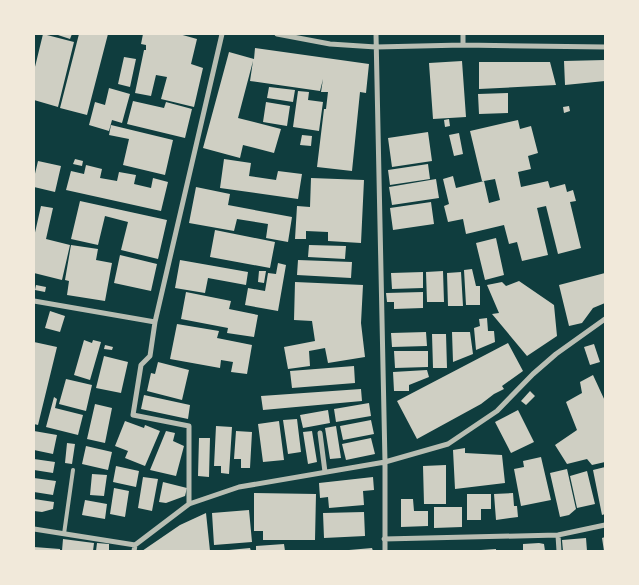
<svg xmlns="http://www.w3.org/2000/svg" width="639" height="585" font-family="'Nunito Sans',sans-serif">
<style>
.building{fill:#cfcfc3;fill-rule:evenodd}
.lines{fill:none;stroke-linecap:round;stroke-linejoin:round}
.service{stroke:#b8beb3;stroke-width:4}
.minor{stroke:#b8beb3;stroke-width:5}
</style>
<rect width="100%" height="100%" fill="#0f3d3e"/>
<!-- building -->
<path class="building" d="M43 34 74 42 58 107 34 100V71Z
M55 34H72L70 39Z
M79 34H108L87 115 60 108Z
M143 34H179L197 39 191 64 203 68 194 107 161 99 167 77 156 75 151 96 135 93 144 50H146V45L141 44Z
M255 48 369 64 366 93 360 92 352 171 317 167 324 109H326L328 92H321L323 79 320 91 250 81 253 61 238 118 281 129 274 153 243 145 240 158 203 148 229 52 254 59Z
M124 57 136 59 130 87 118 84Z
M605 60V81L565 85 564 61Z
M462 61 466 117 433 119 429 63Z
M479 62H550L556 85 479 89Z
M269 87 295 90 293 102 267 98Z
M109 88 130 94 122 123 112 120 109 131 89 125 95 102 105 105Z
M298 91 309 92 308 100 323 102 319 131 293 127Z
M508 93V113L479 114 478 94Z
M133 101 164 108 166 102 192 109 185 138 127 124Z
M266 102 290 106 287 126 263 122Z
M569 106 570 111 564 113 563 107Z
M449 119 450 126 445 127 444 120Z
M518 120 520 129 531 126 538 153 528 156 531 169 518 172 521 187 548 181 550 188 565 184 567 192 573 190 576 201 570 202 581 248 558 254 546 206 537 208 548 255 522 261 517 242 509 244 504 225 466 234 463 219 448 222 444 206 449 204 443 179 453 176 456 188 484 181H482L470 131ZM495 179 500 200 489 203 484 181Z
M111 125 173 140 165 175 123 165 129 139 109 135Z
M428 132 432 161 392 167 388 138Z
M459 133 463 154 454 156 449 135Z
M302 135 312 136 311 146 300 145Z
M75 159 83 161 82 166 73 164Z
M224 159 251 163 249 176 276 180 278 171 302 174 298 199 220 188Z
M38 161 61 166 55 192 34 187V178Z
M428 164 430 179 390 185 388 170Z
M86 165 102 169 100 178 117 181 119 172 136 175 134 184 151 188 153 178 168 182 161 211 66 190 71 171 84 174Z
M311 178 364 180 361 243 328 241V232L306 231V239H295L297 206 310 207Z
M436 179 439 198 392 205 389 187Z
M196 187 230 194 228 205 292 217 288 242 266 238 268 224 237 219 234 231 189 223Z
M80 201 167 220 158 259 121 250 128 222 105 216 98 245 71 239Z
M431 202 434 224 393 230 390 208Z
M41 206 53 208 46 239 70 245 62 280 34 273V237Z
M215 230 275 242 270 268 210 257Z
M496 238 504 275 485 280 476 243Z
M71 245 98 249 96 260 112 263 105 301 67 295 69 281 65 280Z
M309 245 346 246 345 259 308 257Z
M120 255 157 264 151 291 114 283Z
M180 260 248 272 246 285 208 278 205 293 175 288Z
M298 260 352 262 351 278 297 275Z
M278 263 286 265 278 311 245 305 248 288 265 291 268 273 276 274Z
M472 269 476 286H480V305H466L464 270Z
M259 271H266L264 283 258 282Z
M443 271 444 302H427L426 272Z
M423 272V288L392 289 391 273Z
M461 272 463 306H448L447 273Z
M605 273V303L593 308 582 323 569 326 559 285Z
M519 281 554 305 557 336 527 356 492 314 499 313 487 285 502 282 506 286Z
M295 282 363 285 361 323 365 357 328 363 325 348 309 351 310 366 288 369 284 347 315 341 312 321 294 320Z
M36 285 46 287 45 292 35 290Z
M186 292 231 301 229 309 258 315 254 337 227 333 228 328 181 319Z
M423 292V308L394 309V302H387L386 293Z
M50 311 65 316 60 332 45 328Z
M487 318 488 331H494L495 342 476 350 474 328 480 326 479 319Z
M177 324 219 331 217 338 252 345 247 374 231 372 233 362 221 360 220 368 170 359Z
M426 332 427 346 392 347 391 333Z
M452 332H470L473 354 453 362Z
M432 334H446L447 368H433Z
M84 340 92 343 93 340 101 342 90 380 74 375Z
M34 342 57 347 38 425 34 424Z
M508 343 523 371 502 386 504 389 494 394 481 404 417 439 397 401Z
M594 344 600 362 590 365 584 347Z
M105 345 113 347 112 350 104 349Z
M394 351H428V367L395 368Z
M104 356 128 362 121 393 96 388Z
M158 362 189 370 182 400 147 391 151 373 155 374Z
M354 366 355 383 292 388 290 371Z
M427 370 429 377 409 385V391H394L393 372Z
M593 375 605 401V462L592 465 587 459 567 464 555 445 577 430 566 402 582 393 580 382Z
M66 379 92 385 86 411 59 404Z
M361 389 362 401 263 410 261 396Z
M530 391 535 396 526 405 521 401Z
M144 395 190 405 188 419 141 409Z
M54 397 57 399 55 408 83 415 78 435 46 427Z
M369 403 371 416 336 422 334 409Z
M95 404 112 408 105 443 87 439Z
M328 410 330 423 303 428 300 415Z
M518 410 534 442 511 453 495 422Z
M297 419 301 452 288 454 283 420Z
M371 420 374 434 343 440 340 426Z
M125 421 144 428 145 425 160 431 145 466 125 458 128 451 115 446Z
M279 421 284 460 263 462 258 424Z
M216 426 232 427 229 474 221 473V466H214Z
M336 426 341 458 330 459 325 428Z
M34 431 57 435 53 454 34 450Z
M166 431 175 433 173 441 184 446 176 476 150 470Z
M236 431 252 432 250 468H241V459H234Z
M312 431 317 462 308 464 303 432Z
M199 438H210L209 477 198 476Z
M371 438 375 454 346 460 342 444Z
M67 443 75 444 72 464 65 463Z
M86 446 112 452 108 470 82 464Z
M465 448V453L502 455 505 483 455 489 453 450Z
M541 457 551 500 521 506 514 469 524 467 523 461Z
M34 459 55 462 53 473 34 470Z
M446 465V504H424L423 466Z
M116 466 139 471 136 487 113 482Z
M605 467V514L602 515 593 470Z
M567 469 576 509 569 515 560 517 550 473Z
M587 471 595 504 577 508 570 476Z
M92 474 107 475 104 496 90 495Z
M143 477 158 479 152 511 138 508Z
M373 477 374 490 363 491 364 505 329 508 328 497 320 498 319 483Z
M34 478 56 481 53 495 34 492Z
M163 482 187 488 185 496 166 503 159 502Z
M114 488 129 491 125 517 110 514Z
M254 493 316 494 315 540H263V531H254Z
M513 493 514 506H517L518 517 496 520 494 494Z
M467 494H491V509H481V520H467Z
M34 499 54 502 53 509 42 512 34 511Z
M401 499H413L414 511H428V526L401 527Z
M85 500 107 504 105 519 82 515Z
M434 507H462V527L434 528Z
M249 510 252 542 214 545 212 513Z
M364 512 365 536 324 538 323 513Z
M206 513 210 551H142L180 525Z
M605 537V551H604L602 538Z
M586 538 587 551H563L562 540Z
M63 539 94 543 93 551H62Z
M97 543 109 544V551H96Z
M539 543 544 544 545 551H523V544Z
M284 544 285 551H256V546Z
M34 547 60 549V551H34Z
M250 548 251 551H229V550Z
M372 548 373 551H349V550Z
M496 549V551H481V550Z"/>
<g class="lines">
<!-- service -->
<path class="service" d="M64 534 73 470"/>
<!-- minor -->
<path class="minor" d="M277 34 330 44 376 47 463 45 605 47
M376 34 385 462V551
M463 34V45
M34 301 155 322 222 34
M155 322 150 356 141 365 133 415 189 426V504
M320 433 325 472
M34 529 135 545
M558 535 559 551
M384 539 558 535 605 525
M134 551 135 545 189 504 239 487 385 462 448 444 497 411 533 374 556 354 605 319"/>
</g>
<!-- border -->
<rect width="639" height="585" fill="none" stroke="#f1e9da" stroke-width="70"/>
</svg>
